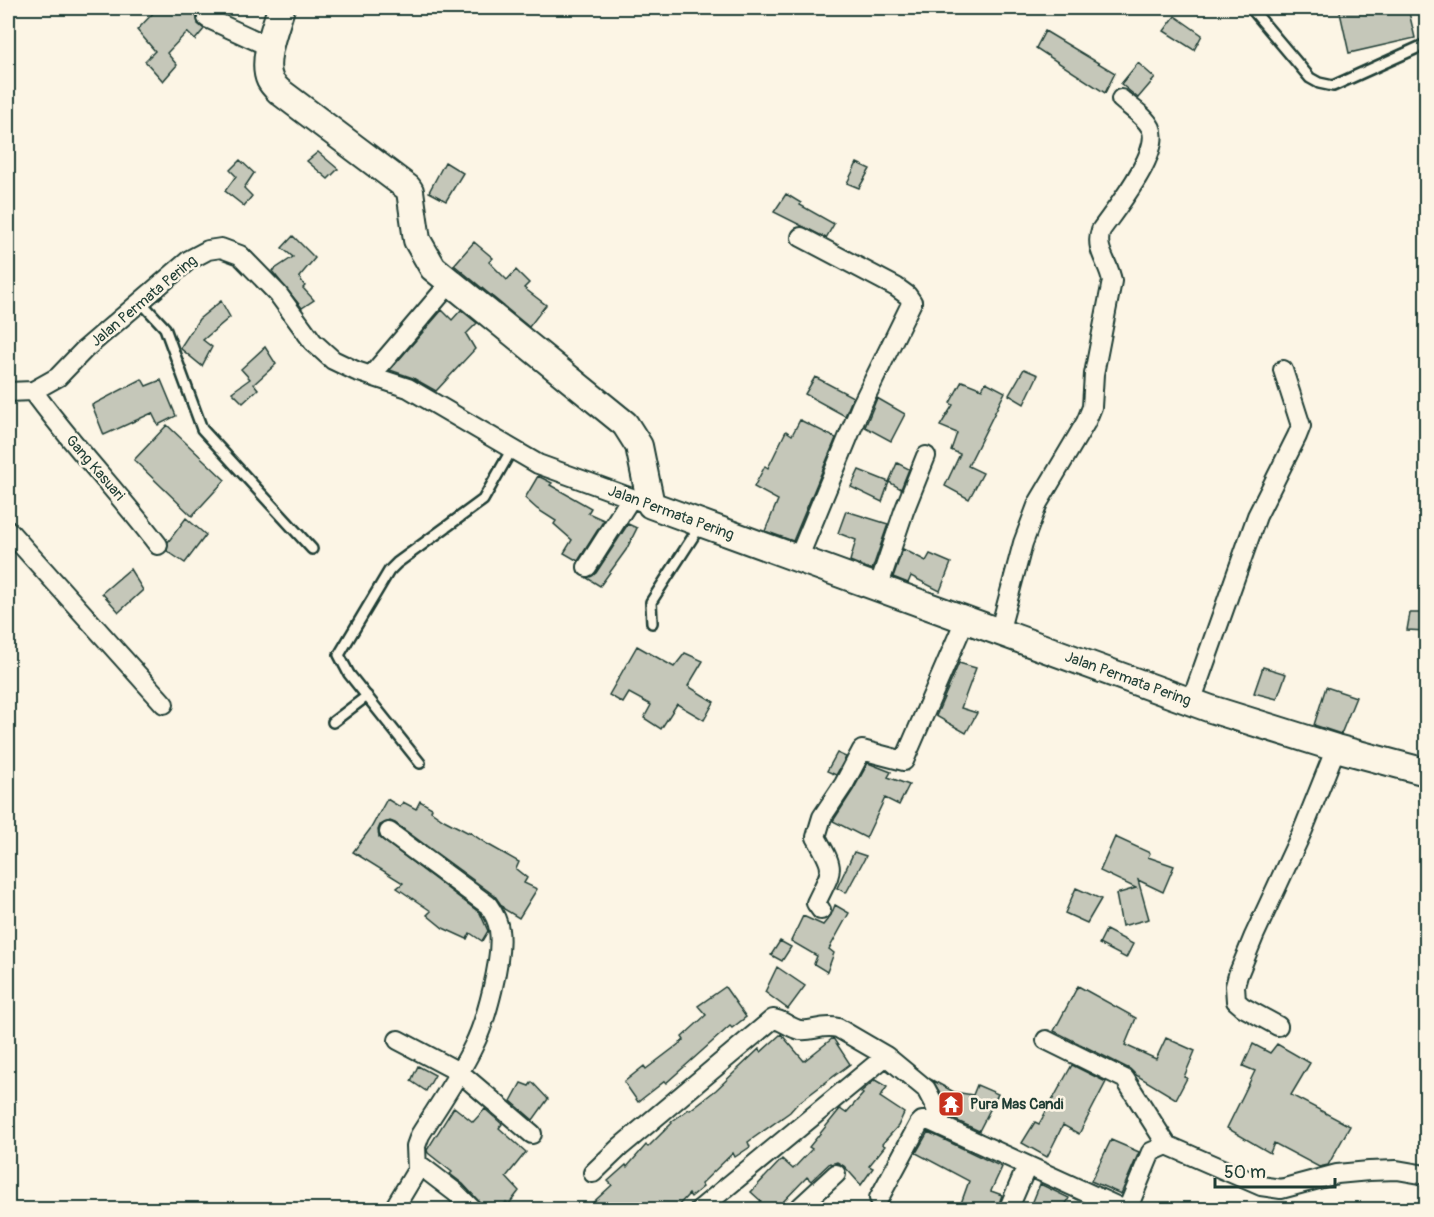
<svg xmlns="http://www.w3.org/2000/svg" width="1434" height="1217" font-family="Pangolin,sans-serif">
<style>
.building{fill:#c5c7b9;stroke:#1f3d34;stroke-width:1.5}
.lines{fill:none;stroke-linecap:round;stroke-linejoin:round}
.lane-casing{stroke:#1f3d34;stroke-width:14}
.street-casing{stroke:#1f3d34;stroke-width:22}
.secondary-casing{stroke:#1f3d34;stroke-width:30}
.lane{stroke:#fcf5e5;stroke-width:9}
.street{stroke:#fcf5e5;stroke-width:18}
.secondary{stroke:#fcf5e5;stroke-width:26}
.labels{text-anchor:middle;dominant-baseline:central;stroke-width:5;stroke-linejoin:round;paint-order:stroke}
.street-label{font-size:15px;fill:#1f3d34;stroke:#fcf5e5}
.poi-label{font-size:15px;font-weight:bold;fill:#1f3d34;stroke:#fcf5e5;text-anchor:start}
</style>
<rect width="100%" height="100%" fill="#fcf5e5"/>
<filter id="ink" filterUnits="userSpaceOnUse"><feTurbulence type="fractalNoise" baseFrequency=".0167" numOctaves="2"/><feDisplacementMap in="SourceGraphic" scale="12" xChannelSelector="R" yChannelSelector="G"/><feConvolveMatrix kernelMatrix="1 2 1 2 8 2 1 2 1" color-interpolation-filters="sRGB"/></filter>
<g filter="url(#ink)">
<!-- building -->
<path class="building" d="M158 8H190L197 14 198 24 204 29 195 40 187 32 167 53 177 65 163 81 145 61 155 51 137 30Z
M1339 8H1408L1415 38 1349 53Z
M1175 16 1202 35 1194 50 1164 31Z
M1045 31 1115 73 1105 93 1036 48Z
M1138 63 1155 78 1138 98 1121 84Z
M318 152 338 169 328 179 307 161Z
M240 160 254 173 244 188 252 196 244 206 225 191 236 176 230 170Z
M445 162 463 173 446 201 429 192Z
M857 163 870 169 859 188 847 183Z
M786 194 801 203 800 205 834 224 826 238 774 212Z
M293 236 315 258 299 277 305 286 303 288 314 300 302 308 272 271 293 257 282 248Z
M474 242 493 258 489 262 507 280 516 270 529 283 524 288 546 305 529 327 454 265Z
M221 301 230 317 203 340 212 347 202 366 180 348 199 319Z
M442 310 452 320 461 310 477 323 466 334 475 349 436 391 413 378 390 370Z
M265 347 276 364 254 384 258 389 243 403 232 392 250 379 241 369Z
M1024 369 1038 375 1024 404 1009 395Z
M815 377 853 397 845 416 805 394Z
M142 379 146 386 161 380 176 416 158 425 152 413 104 435 92 405Z
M962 381 982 389 986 382 1005 392 968 466 983 473 969 499 945 486 960 454 951 450 957 433 940 426 953 405 950 403Z
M877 398 905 414 891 441 865 427Z
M800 420 836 438 793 541 765 531 778 500 754 487 765 466 768 468 786 431 792 435Z
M167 425 225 480 192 516 134 460Z
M897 463 909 469 901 489 889 482Z
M859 470 889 482 882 502 851 487Z
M538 476 552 483 550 485 591 508 588 513 604 520 578 561 564 553 572 540 554 524 556 521 537 509 525 498Z
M846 511 888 524 872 570 850 561 856 540 838 533Z
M186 518 206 535 185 563 167 551 168 542Z
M628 524 637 528 626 550 600 586 587 578 596 573Z
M903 549 926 561 930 554 951 563 940 591 911 576 908 583 893 577Z
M130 569 143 590 119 612 102 593Z
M1410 613H1426V631L1407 630Z
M637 646 674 667 685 653 703 661 688 686 714 702 704 720 677 704 661 729 644 718 651 705 629 693 623 703 609 695Z
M959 663 976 668 961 708 977 713 966 733 936 716Z
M1263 667 1286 674 1277 699 1254 693Z
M1326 687 1356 697 1341 734 1314 725Z
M837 753 846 757 836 775 827 771Z
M868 763 891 772 888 777 909 785 899 805 885 798 866 838 833 821 853 790Z
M387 799 400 807 403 802 416 809 420 801 432 808 431 811 444 820 469 833V832L487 844 519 862 516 869 527 878 524 883 537 889 519 918 504 909 495 896 395 823 390 821 380 825 378 830 379 837 480 913 488 931 482 941 470 933 467 939 443 928 427 915 431 911 397 888 403 883 353 852 371 828Z
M1115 837 1150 853 1148 857 1174 866 1163 892 1138 880 1149 919 1122 926 1116 894 1136 888 1100 871Z
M854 852 866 856 846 893 837 888Z
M1076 888 1101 899 1087 923 1065 913Z
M835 905 849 913 829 949 834 953 827 972 814 964 817 956 791 941 803 916 823 925 831 915Z
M1106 930 1133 944 1126 958 1099 944Z
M780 941 791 947 782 961 771 955Z
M777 967 805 986 788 1009 765 992Z
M1078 986 1136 1018 1125 1045 1156 1059 1166 1038 1195 1051 1184 1077 1187 1078 1176 1099 1136 1075 1130 1069 1054 1031Z
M725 987 746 1017 732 1028 730 1026 666 1083 665 1081 638 1102 624 1082 644 1066 646 1069 684 1040 682 1037 706 1015 698 1006Z
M781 1034 804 1061 833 1038 850 1064 797 1104 790 1112 748 1142 750 1147 735 1157 733 1153 701 1184 703 1187 691 1197 689 1194 675 1209H586L612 1185 608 1181 626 1165 627 1167 646 1145 648 1147 672 1123 671 1122 689 1109 690 1110 716 1090 759 1049 761 1052Z
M1253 1044 1270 1053 1277 1044 1310 1063 1291 1095 1350 1126 1328 1165 1319 1167 1274 1143 1270 1153 1227 1128 1255 1071 1243 1066Z
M1072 1065 1106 1082 1079 1134 1063 1125 1047 1157 1022 1143 1035 1122 1039 1124Z
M418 1066 435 1075 426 1091 411 1081Z
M875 1080 887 1087 880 1097 904 1113 898 1126 882 1144 885 1146 869 1166 873 1168 861 1185 844 1166 837 1162 831 1164 830 1163 811 1181 807 1177 776 1209H755L761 1201 751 1192 782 1159 793 1169 812 1149 809 1147 840 1109 846 1113 863 1094 861 1092 863 1090Z
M932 1080 954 1092 973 1095 977 1085 998 1094 979 1131 951 1118 945 1101Z
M532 1082 548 1099 533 1120 511 1101 521 1083 529 1086Z
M454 1107 473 1122 485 1109 502 1124 499 1128 526 1152 506 1177 519 1191 509 1204 506 1202 500 1209H486L463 1184 450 1174 452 1172 428 1153 427 1150Z
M928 1132 1002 1167 991 1191 1002 1195 997 1209H959L969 1181 916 1153Z
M1111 1140 1139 1152 1121 1194 1091 1181Z
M1040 1184 1069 1198 1063 1209H1030Z"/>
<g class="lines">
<defs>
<path id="lane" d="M1251 8 1310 78 1319 83 1333 86 1426 44
M141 302 165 328 202 429 312 549
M652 623 651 602 700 526
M333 722 367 696
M420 763 349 674 339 655 389 571 397 563 483 500 512 449"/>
<path id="street" d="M207 18 270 47
M371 376 451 282
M33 391C72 445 118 492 158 545
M8 392 33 391 58 377 84 350 189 260 208 250 221 248 240 255 278 294 313 342 333 360 356 371 408 388 538 464 651 505
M8 530 164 704
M798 559 861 406 912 302 907 295 896 287 801 237
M587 567 631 498
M878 588 904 511 926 456
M999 633 1023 543 1038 503 1086 422 1092 407 1094 374 1112 281C1109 262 1094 250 1101 230 1115 210 1162 152 1151 128 1145 116 1130 107 1121 99
M1191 702 1257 516 1297 436 1301 426 1283 370
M389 832 488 905C493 912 498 921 499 930 503 958 486 1022 473 1047 458 1078 438 1106 420 1135L416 1146 417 1170 393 1210
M821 910 816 903C833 867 836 872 816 837L822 817 844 784 862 750 904 761 965 620
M1278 1026 1243 1007 1236 1001 1235 986 1238 975 1254 936 1303 830 1336 748
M398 1040 459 1072 532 1134
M1046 1040 1125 1079 1167 1145 1261 1186 1281 1189 1337 1174 1369 1171 1397 1170 1426 1175
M417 1163 455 1192 473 1210
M593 1173 620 1147 773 1019C783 1020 790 1028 800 1030 812 1032 822 1024 838 1028L886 1056 926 1089 935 1106 942 1126
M879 1198 919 1124 922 1121H930L1125 1210
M699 1210 886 1056
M797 1210 836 1174
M1008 1210 1027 1166
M1127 1210 1151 1152 1167 1145"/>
<path id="secondary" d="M281 8C276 26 261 61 270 80 272 84 276 88 279 91L408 188 410 191 417 240 433 268 625 424 639 446 651 505 1211 709 1336 748 1426 772"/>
</defs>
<!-- lane casing -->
<use href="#lane" class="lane-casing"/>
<!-- street casing -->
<use href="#street" class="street-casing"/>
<!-- secondary casing -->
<use href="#secondary" class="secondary-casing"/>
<!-- lane -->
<use href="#lane" class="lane"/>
<!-- street -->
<use href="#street" class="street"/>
<!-- secondary -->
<use href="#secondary" class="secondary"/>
</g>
</g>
<!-- icons -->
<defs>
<symbol id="temple-square" viewBox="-11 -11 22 22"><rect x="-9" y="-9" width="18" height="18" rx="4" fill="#c8321e" stroke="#fcf5e5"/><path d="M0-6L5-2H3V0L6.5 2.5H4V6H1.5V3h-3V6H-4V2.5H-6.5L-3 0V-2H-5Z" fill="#fff"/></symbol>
</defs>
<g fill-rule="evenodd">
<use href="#temple-square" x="936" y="1089" width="30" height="30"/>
</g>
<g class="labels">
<!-- street labels -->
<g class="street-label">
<text transform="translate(144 301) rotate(-40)">Jalan Permata Pering</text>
<text transform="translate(95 468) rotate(49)">Gang Kasuari</text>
<text transform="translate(671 513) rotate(20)">Jalan Permata Pering</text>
<text transform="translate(1128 679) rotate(20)">Jalan Permata Pering</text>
</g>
<!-- poi labels -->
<g class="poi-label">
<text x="970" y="1104">Pura Mas Candi</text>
</g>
</g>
<!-- margin -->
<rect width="1434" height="1217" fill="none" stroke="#fcf5e5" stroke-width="30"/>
<rect x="15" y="15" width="1404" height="1187" fill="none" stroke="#1f3d34" stroke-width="2" filter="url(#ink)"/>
<!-- scale -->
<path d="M1215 1178v9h120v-9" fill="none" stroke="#1f3d34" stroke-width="3"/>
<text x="1224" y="1178" font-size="18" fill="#1f3d34" stroke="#fcf5e5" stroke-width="4.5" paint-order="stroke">50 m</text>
</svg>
